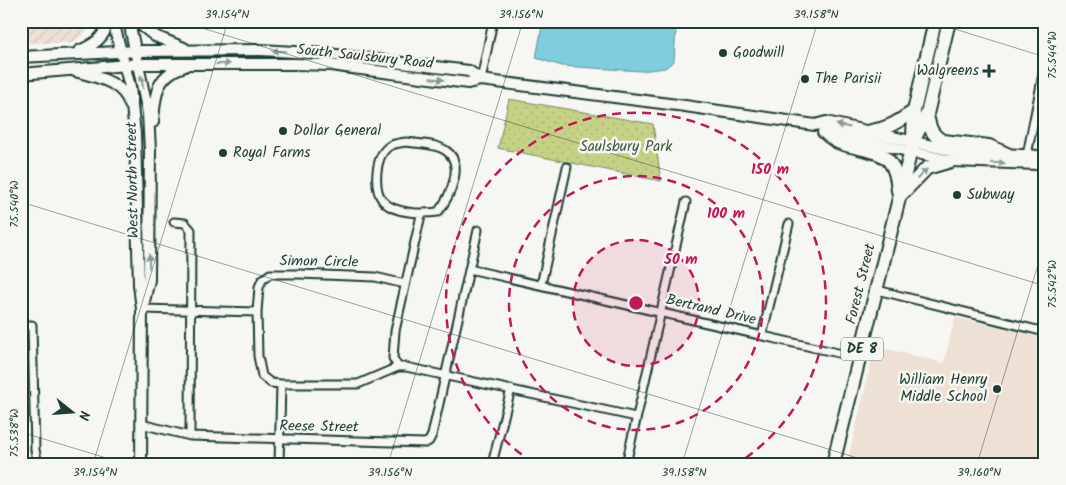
<svg xmlns="http://www.w3.org/2000/svg" width="1066" height="485" font-family="Kalam,sans-serif">
<style>
.built{fill:#efe0d6}
.industrial{fill:url(#industrial-furrows)}
.grass{fill:url(#grass-dots);stroke:#72885d}
.water{fill:#80cedd;stroke:#599499}
.lines{fill:none;stroke-linecap:round;stroke-linejoin:round}
.street-casing{stroke:#1f3d34;stroke-width:11}
.secondary-casing{stroke:#1f3d34;stroke-width:14}
.highway-casing{stroke:#1f3d34;stroke-width:16}
.street{stroke:#f6f6f2;stroke-width:7}
.secondary{stroke:#f6f6f2;stroke-width:10}
.highway{stroke:#f6f6f2;stroke-width:12}
.oneway{fill:#8a9a93}
.ticks{fill:none;stroke:#1f3d34;stroke-width:1;stroke-opacity:0.45}
.ring{fill:none;stroke:#c2185b;stroke-width:2.5;stroke-dasharray:9 6}
.poi-dot{fill:#1f3d34;stroke:#f6f6f2;stroke-width:2}
.labels{text-anchor:middle;dominant-baseline:central;stroke-width:5;stroke-linejoin:round;paint-order:stroke}
.shield{fill:#f6f6f2;stroke:#60746d;stroke-width:1}
.shield-label{font-size:14px;font-weight:bold;fill:#1f3d34}
.poi-label{font-size:15px;fill:#1f3d34;stroke:#f6f6f2;text-anchor:start}
.street-label{font-size:15px;fill:#1f3d34;stroke:#f6f6f2}
.park-label{font-size:15px;fill:#405b44;stroke:#f6f6f2}
.centre{fill:#c2185b;stroke:#f6f6f2;stroke-width:2.5}
.ring-label{font-size:15px;text-anchor:middle;font-weight:bold;fill:#c2185b;stroke:#f6f6f2;stroke-width:5;stroke-linejoin:round;paint-order:stroke}
.neatline{fill:none;stroke:#1f3d34;stroke-width:2}
.ticks-label{font-size:12px;text-anchor:middle;fill:#1f3d34}
</style>
<defs>
<pattern id="industrial-furrows" width="10" height="10" patternUnits="userSpaceOnUse" patternTransform="scale(1.25)"><rect width="10" height="10" fill="#efe0d6"/><path d="M-1 1l2-2M0 10L10 0M9 11l2-2" fill="none" stroke="#ccc1b8"/></pattern>
<pattern id="grass-dots" width="8" height="8" patternUnits="userSpaceOnUse" patternTransform="scale(1.25)"><rect width="8" height="8" fill="#c5d286"/><path d="M2 2h.1M6 6h.1" fill="none" stroke="#a9b574" stroke-width="1.8" stroke-linecap="round"/></pattern>
</defs>
<rect width="100%" height="100%" fill="#f6f6f2"/>
<filter id="ink" filterUnits="userSpaceOnUse"><feTurbulence type="fractalNoise" baseFrequency=".02" numOctaves="2"/><feDisplacementMap in="SourceGraphic" scale="10" xChannelSelector="R" yChannelSelector="G"/><feConvolveMatrix kernelMatrix="1 2 1 2 8 2 1 2 1" color-interpolation-filters="sRGB"/></filter>
<g filter="url(#ink)">
<!-- built -->
<path class="built" d="M955 317 1045 338V464H847L875 346 944 363Z"/>
<!-- industrial -->
<path class="industrial" d="M21 21H96V23L73 43H21Z"/>
<!-- grass -->
<path class="grass" d="M509 99 653 124 661 181 498 148Z"/>
<!-- water -->
<path class="water" d="M543 21H646L676 28 674 61 665 68 641 71 562 66 536 58Z"/>
<g class="lines">
<defs>
<path id="street" d="M481 80 493 21
M406 142C418 144 434 143 445 150 466 163 450 197 438 212 423 214 394 214 383 201 373 189 375 157 388 147 394 143 400 143 406 142Z
M1027 155 1045 64
M174 222 185 223 191 230 190 436
M469 269 860 358
M405 284 375 277 299 274H270L262 280 259 287 257 312 258 356 262 376 271 383 281 384H358L398 367H406L636 417
M541 285 567 167
M877 290 1045 332
M142 309 257 312
M21 325H32L35 450 38 464
M762 336 789 224
M398 367 393 358 395 331 421 215
M141 424 190 436 425 443 429 441 432 435 478 230
M279 464 281 384
M492 464 511 389
M626 464 686 202"/>
<path id="secondary" d="M113 21 130 87 135 134 139 285 142 309 141 464
M129 21 148 113 150 150 149 280 143 306
M136 21 155 36 184 48
M79 51C93 45 106 38 107 21
M21 57 136 51 261 50 328 54 469 71 481 80
M75 71C96 77 123 81 130 105
M21 74 139 64H293L330 65 468 83 481 80 685 106 815 125 826 122 954 151 1038 156 1045 160
M153 122C155 96 155 75 185 66
M826 132 951 161 1037 164 1045 161"/>
<path id="highway" d="M927 114C929 126 931 135 943 141L989 146 1007 154
M871 131C888 129 899 121 914 111
M824 132C829 136 834 141 840 143 873 154 895 146 898 191
M913 137 914 111 935 21
M899 197 927 168 951 161
M833 464 913 142 927 114 949 21"/>
</defs>
<!-- street casing -->
<use href="#street" class="street-casing"/>
<!-- secondary casing -->
<use href="#secondary" class="secondary-casing"/>
<!-- highway casing -->
<use href="#highway" class="highway-casing"/>
<!-- street -->
<use href="#street" class="street"/>
<!-- secondary -->
<use href="#secondary" class="secondary"/>
<!-- highway -->
<use href="#highway" class="highway"/>
</g>
<!-- one-way arrows -->
<defs><path id="oneway-solid" d="M-6-.8H1V-3.2L6.5 0L1 3.2V.8H-6Z" transform="scale(1.25)"/></defs>
<g class="oneway">
<use href="#oneway-solid" transform="translate(279 51) rotate(-178)"/>
<use href="#oneway-solid" transform="translate(223 64)"/>
<use href="#oneway-solid" transform="translate(437 79) rotate(7)"/>
<use href="#oneway-solid" transform="translate(142 82) rotate(-100)"/>
<use href="#oneway-solid" transform="translate(843 126) rotate(-168)"/>
<use href="#oneway-solid" transform="translate(998 163) rotate(1)"/>
<use href="#oneway-solid" transform="translate(922 174) rotate(-44)"/>
<use href="#oneway-solid" transform="translate(149 261) rotate(-90)"/>
</g>
</g>
<!-- ticks -->
<path class="ticks" d="M179 21 1045 286M929 21 1045 57M21 202 877 464M21 432 126 464M93 464 228 21M388 464 523 21M682 464 818 21M977 464 1045 242"/>
<!-- distance rings -->
<circle cx="636" cy="303" r="63" fill="#c2185b" fill-opacity=".12"/>
<g class="ring">
<circle cx="636" cy="303" r="63"/>
<circle cx="636" cy="303" r="127"/>
<path d="M534 463A190 190 0 1 1 738 463"/>
</g>
<!-- markers -->
<g class="poi-dot">
<circle cx="723" cy="53" r="5"/>
<path d="M986.5 63.5h5v5h5v5h-5v5h-5v-5h-5v-5h5z"/>
<circle cx="805" cy="79" r="5"/>
<circle cx="283" cy="131" r="5"/>
<circle cx="223" cy="153" r="5"/>
<circle cx="957" cy="195" r="5"/>
<circle cx="997" cy="389" r="5"/>
</g>
<g class="labels">
<!-- shield labels -->
<rect class="shield" x="841" y="337.5" width="42" height="23" rx="4"/>
<g class="shield-label">
<text x="862" y="349">DE 8</text>
</g>
<!-- poi labels -->
<g class="poi-label">
<text x="733" y="53">Goodwill</text>
<text x="979" y="71" text-anchor="end">Walgreens</text>
<text x="815" y="79">The Parisii</text>
<text x="293" y="131">Dollar General</text>
<text x="233" y="153">Royal Farms</text>
<text x="967" y="195">Subway</text>
<text x="987" y="380" text-anchor="end">William Henry<tspan x="987" dy="17">Middle School</tspan></text>
</g>
<!-- street labels -->
<g class="street-label">
<text transform="translate(365 57) rotate(6)">South Saulsbury Road</text>
<text transform="translate(133 180) rotate(-91)">West North Street</text>
<text transform="translate(319 262) rotate(1)">Simon Circle</text>
<text transform="translate(861 284) rotate(-76)">Forest Street</text>
<text transform="translate(711 310) rotate(13)">Bertrand Drive</text>
<text transform="translate(319 427) rotate(1)">Reese Street</text>
</g>
<!-- park labels -->
<g class="park-label">
<text x="626" y="147">Saulsbury Park</text>
</g>
</g>
<circle cx="636" cy="303" r="8" class="centre"/>
<g class="ring-label">
<text x="770" y="174">150 m</text>
<text x="726" y="218">100 m</text>
<text x="681" y="264">50 m</text>
</g>
<!-- margin -->
<rect width="1066" height="485" fill="none" stroke="#f6f6f2" stroke-width="55"/>
<!-- north arrow -->
<g transform="translate(72 412) rotate(107)" stroke="#f6f6f2" stroke-width="4" paint-order="stroke">
<path d="M0-4L9 19L0 12L-9 19Z" fill="#1f3d34"/>
<text y="-8" font-size="14" font-weight="bold" text-anchor="middle" fill="#1f3d34">N</text>
</g>
<rect x="28" y="28" width="1010" height="430" class="neatline"/>
<g class="ticks-label">
<text x="227" y="18">39.154°N</text>
<text x="521" y="18">39.156°N</text>
<text x="816" y="18">39.158°N</text>
<text transform="translate(1052 55) rotate(-90)" y="4">75.544°W</text>
<text transform="translate(14 204) rotate(-90)" y="4">75.540°W</text>
<text transform="translate(1052 284) rotate(-90)" y="4">75.542°W</text>
<text transform="translate(14 433) rotate(-90)" y="4">75.538°W</text>
<text x="95" y="476">39.154°N</text>
<text x="390" y="476">39.156°N</text>
<text x="684" y="476">39.158°N</text>
<text x="979" y="476">39.160°N</text>
</g>
</svg>
